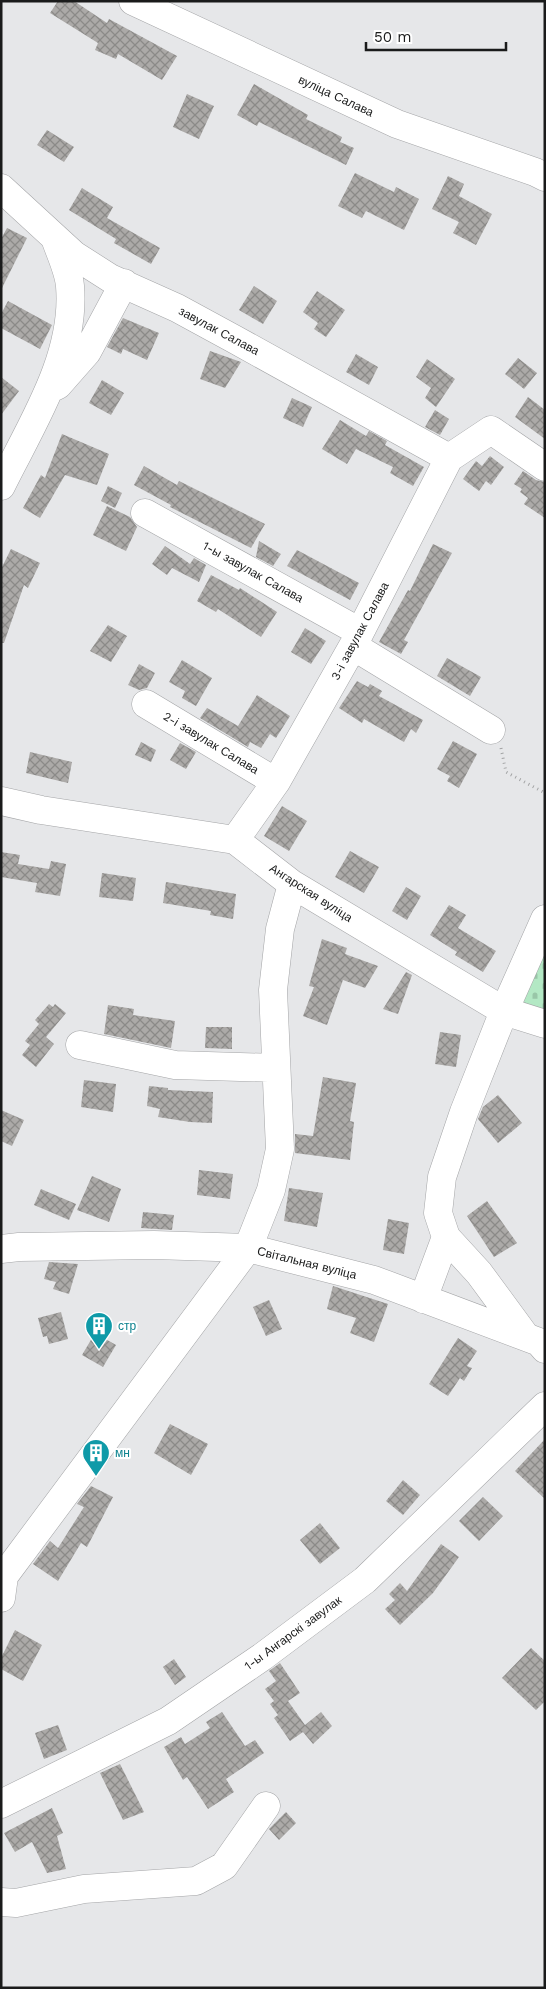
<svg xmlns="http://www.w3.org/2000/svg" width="546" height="1989" font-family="'Work Sans',sans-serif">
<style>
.cemetery{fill:url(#cemetery-stones)}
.building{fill:url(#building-cross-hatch)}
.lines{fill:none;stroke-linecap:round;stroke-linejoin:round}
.minor-casing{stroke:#a4a5a7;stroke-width:29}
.path{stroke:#a2a3a4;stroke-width:3;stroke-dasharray:1 4;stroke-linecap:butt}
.minor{stroke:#fff;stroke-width:28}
.labels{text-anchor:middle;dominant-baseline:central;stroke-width:4;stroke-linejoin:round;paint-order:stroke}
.street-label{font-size:12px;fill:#1a1b1b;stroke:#fff}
.culture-label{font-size:12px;fill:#0d838f;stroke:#fff;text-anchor:start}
</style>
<defs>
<pattern id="cemetery-stones" width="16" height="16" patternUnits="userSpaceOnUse" patternTransform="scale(1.25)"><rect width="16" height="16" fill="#b3e8c4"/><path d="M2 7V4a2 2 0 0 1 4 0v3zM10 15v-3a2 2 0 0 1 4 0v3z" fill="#99c6a8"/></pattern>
<pattern id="building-cross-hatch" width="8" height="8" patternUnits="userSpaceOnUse" patternTransform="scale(1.25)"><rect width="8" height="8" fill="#acaaa8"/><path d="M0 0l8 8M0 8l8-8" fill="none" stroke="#8b8a88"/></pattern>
</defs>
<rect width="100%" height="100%" fill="#e6e7e9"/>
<!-- cemetery -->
<path class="cemetery" d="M545 940V1016L517 1007Z"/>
<!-- building -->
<path class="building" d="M58 1H74L107 23 109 19 177 56 162 80 118 54 116 59 95 50 98 43 50 13Z
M254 84 308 115 306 119 342 137 340 142 354 148 346 165 259 122 257 126 237 115Z
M187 94 214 106 199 139 173 127Z
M47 130 74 147 64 162 37 145Z
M355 173 394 192 396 187 419 199 404 230 366 211 362 218 338 206Z
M448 176 464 184 459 196 492 214 476 245 453 233 459 222 432 209Z
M82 188 113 207 107 218 160 248 151 264 114 243 116 239 69 210Z
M7 228 27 238 1 290V239Z
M254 286 277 301 263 324 239 310Z
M317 291 345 310 326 337 314 329 318 323 303 312Z
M8 301 52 325 40 349 1 328V314Z
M123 318 159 333 147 360 123 349 121 354 107 347Z
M210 351 241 362 225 388 200 379Z
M356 354 378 367 369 385 346 372Z
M518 358 537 373 524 389 505 374Z
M427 359 455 379 436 407 425 398 431 388 416 377Z
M1 377 19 391 1 415Z
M102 380 124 393 111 415 89 403Z
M528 397 545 410V439L515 417Z
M292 398 312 407 303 427 283 418Z
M435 410 449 419 440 435 425 427Z
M340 420 366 436 369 431 387 441 385 445 424 467 413 486 390 473 393 467 356 449 347 464 322 449Z
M62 434 109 454 97 485 65 475 40 518 23 508 41 475 45 478Z
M490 456 504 467 491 485 486 481 479 491 463 479 476 461 482 466Z
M144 466 177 485 179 481 265 524 251 548 170 507 171 505 134 485Z
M523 471 536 480 545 482V518L524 504 528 498 520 492 522 489 514 484Z
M108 486 122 493 115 508 101 501Z
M107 506 130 517 137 527 126 551 93 535Z
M259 541 281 554 273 566 256 557Z
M433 544 452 553 404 640 408 642 401 654 379 642 408 590 410 591Z
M165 546 190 564 194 558 206 565 199 582 172 568 167 575 152 564Z
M11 549 40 563 28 588 24 585 4 643H1V569Z
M297 550 359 583 350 600 287 566Z
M211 575 239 590 240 588 277 612 261 637 218 609 216 612 197 601Z
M108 625 127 636 111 662 90 651Z
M305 628 326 641 311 664 291 652Z
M447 658 481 677 470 696 437 676Z
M182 660 212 678 196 706 182 698 185 691 169 682Z
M139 664 155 673 147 688 139 690 128 685Z
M357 681 368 687 370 684 382 691 379 696 423 720 416 733 411 729 404 742 364 719 362 723 339 708Z
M257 695 290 716 276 738 270 734 261 748 250 742 248 747 200 718 207 708 238 726Z
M453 741 477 754 459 788 447 781 450 776 437 769Z
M141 742 156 750 151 762 135 755Z
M180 743 196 752 186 769 170 760Z
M30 752 72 762 68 783 26 773Z
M282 806 307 821 289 851 264 836Z
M350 851 379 867 364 893 335 877Z
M1 852 20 855 18 864 49 869 51 861 66 864 60 896 35 892 37 883 1 877Z
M102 873 136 878 133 901 99 897Z
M166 882 236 894 233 919 210 915 211 911 163 903Z
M406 887 421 896 407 920 392 911Z
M449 905 466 915 458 928 496 951 483 972 455 955 457 952 430 935Z
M322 939 347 948 345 954 378 966 365 988 343 980 327 1025 303 1016 314 987 309 986Z
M406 972 412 975 398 1014 383 1009Z
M49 1004 53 1007 55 1004 66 1013 46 1037 54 1044 36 1067 22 1055 30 1045 25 1041 39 1024 35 1020Z
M108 1005 134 1009 133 1015 175 1021 171 1048 104 1034Z
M206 1027H232V1049L205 1048Z
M440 1032 461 1035 456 1067 435 1064Z
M323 1077 356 1083 350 1121 354 1122 350 1160 295 1153V1134L313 1136Z
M84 1080 116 1084 113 1112 81 1107Z
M149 1086 168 1088V1090L213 1092 212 1123 190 1122 158 1117 160 1109 147 1106Z
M498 1095 522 1123 498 1143 478 1119 483 1107Z
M1 1110 24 1120 12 1146 1 1141Z
M199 1170 233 1174 230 1199 197 1195Z
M92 1176 121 1189 109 1222 77 1210Z
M289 1188 323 1193 317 1227 284 1221Z
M41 1189 76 1204 69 1220 34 1205Z
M487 1201 517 1243 494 1257 467 1216Z
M143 1212 174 1215 172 1230 141 1228Z
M388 1219 409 1223 404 1254 383 1250Z
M49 1262 78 1264 69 1294 53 1289 56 1282 44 1279Z
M333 1286 388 1304 374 1342 350 1333 356 1318 327 1309Z
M269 1300 282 1329 266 1336 253 1307Z
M61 1312 68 1339 49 1344 47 1336 43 1337 38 1318Z
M95 1333 116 1345 103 1367 82 1355Z
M458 1338 477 1351 467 1366 472 1368 464 1381 460 1378 448 1396 429 1384Z
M170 1424 208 1444 191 1475 154 1453Z
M545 1439V1499L515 1471Z
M403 1480 420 1495 403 1515 386 1501Z
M91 1486 113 1497 87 1547 81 1543 58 1581 33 1564 50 1541 58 1548 84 1507 77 1504Z
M483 1497 503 1516 479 1541 459 1521Z
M320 1523 340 1548 320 1564 300 1540Z
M441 1544 459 1557 433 1593 400 1625 385 1609 395 1600 389 1594 400 1583 407 1591Z
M15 1630 42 1645 23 1681 1 1669V1658Z
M531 1648 545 1661V1701L536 1710 502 1678Z
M174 1659 186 1677 175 1685 163 1667Z
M280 1663 300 1693 288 1701 305 1725 321 1712 332 1726 313 1744 303 1732 290 1741 274 1718 278 1715 270 1704 274 1701 265 1689 276 1681 269 1671Z
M222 1712 245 1746 255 1740 264 1753 226 1779 234 1792 208 1809 187 1777 183 1780 164 1747 181 1737 185 1744 210 1728 206 1722Z
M58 1725 67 1750 44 1759 35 1733Z
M120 1764 144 1812 123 1820 100 1773Z
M52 1808 63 1833 57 1836 66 1869 47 1873 32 1842 15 1852 4 1833Z
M286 1812 296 1823 279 1840 269 1829Z"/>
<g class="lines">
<defs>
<path id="minor" d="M133 1 397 124 535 172 545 177
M1 188 74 255 110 278 177 308 234 339 449 458
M52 388 58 385 87 352 124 283
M1 486C31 425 76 357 70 286 69 271 60 253 55 238
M145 513 360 632
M353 646 491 730
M146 704 276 782
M1 801 41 810 235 840 292 884 504 1011 545 1024
M235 840 276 782 353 646 449 458 491 430 545 467
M292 884 280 929 273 990 280 1149 271 1190 248 1248 374 1280 539 1342 545 1349
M80 1045 175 1065 276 1068
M1 1249 19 1247 154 1245 248 1248
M423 1299 446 1237
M526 1337 479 1273 446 1237 438 1213 442 1177 464 1112 504 1011 545 919
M1 1598 4 1576 248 1248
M1 1804 168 1721 262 1657 365 1580 545 1406
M1 1902 16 1903 84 1889 196 1881 224 1866 266 1806"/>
</defs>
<!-- minor casing -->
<use href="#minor" class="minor-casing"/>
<!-- path -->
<path class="path" d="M501 748 506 772 545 793"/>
<!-- minor -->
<use href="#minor" class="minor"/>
</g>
<!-- icons -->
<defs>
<symbol id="building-pin" viewBox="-11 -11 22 30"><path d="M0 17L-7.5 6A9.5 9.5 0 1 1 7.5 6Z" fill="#0f9aa8" stroke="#fff"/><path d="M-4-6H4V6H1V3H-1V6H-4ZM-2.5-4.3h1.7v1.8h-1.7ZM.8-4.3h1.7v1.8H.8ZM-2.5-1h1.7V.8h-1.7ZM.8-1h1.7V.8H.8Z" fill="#fff"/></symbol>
</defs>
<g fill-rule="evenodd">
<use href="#building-pin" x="83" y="1310" width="32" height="43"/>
<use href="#building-pin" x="80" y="1437" width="32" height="43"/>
</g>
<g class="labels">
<!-- street labels -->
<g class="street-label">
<text transform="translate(336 96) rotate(25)">вуліца Салава</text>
<text transform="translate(219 331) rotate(28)">завулак Салава</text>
<text transform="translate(253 572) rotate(29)">1-ы завулак Салава</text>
<text transform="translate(360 631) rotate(-62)">3-і завулак Салава</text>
<text transform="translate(211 743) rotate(31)">2-і завулак Салава</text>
<text transform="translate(311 893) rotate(33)">Ангарская вуліца</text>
<text transform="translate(307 1263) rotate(14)">Світальная вуліца</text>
<text transform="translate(293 1633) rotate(-36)">1-ы Ангарскі завулак</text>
</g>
<!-- culture labels -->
<g class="culture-label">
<text x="118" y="1326">стр</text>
<text x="115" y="1453">мн</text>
</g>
</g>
<!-- border -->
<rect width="546" height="1989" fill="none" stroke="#1a1b1b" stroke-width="5"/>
<!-- scale -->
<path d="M366 42v8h140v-8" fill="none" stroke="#1a1b1b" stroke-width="2.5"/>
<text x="374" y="42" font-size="15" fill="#1a1b1b" stroke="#ffffff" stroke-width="4" paint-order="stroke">50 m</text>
</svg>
